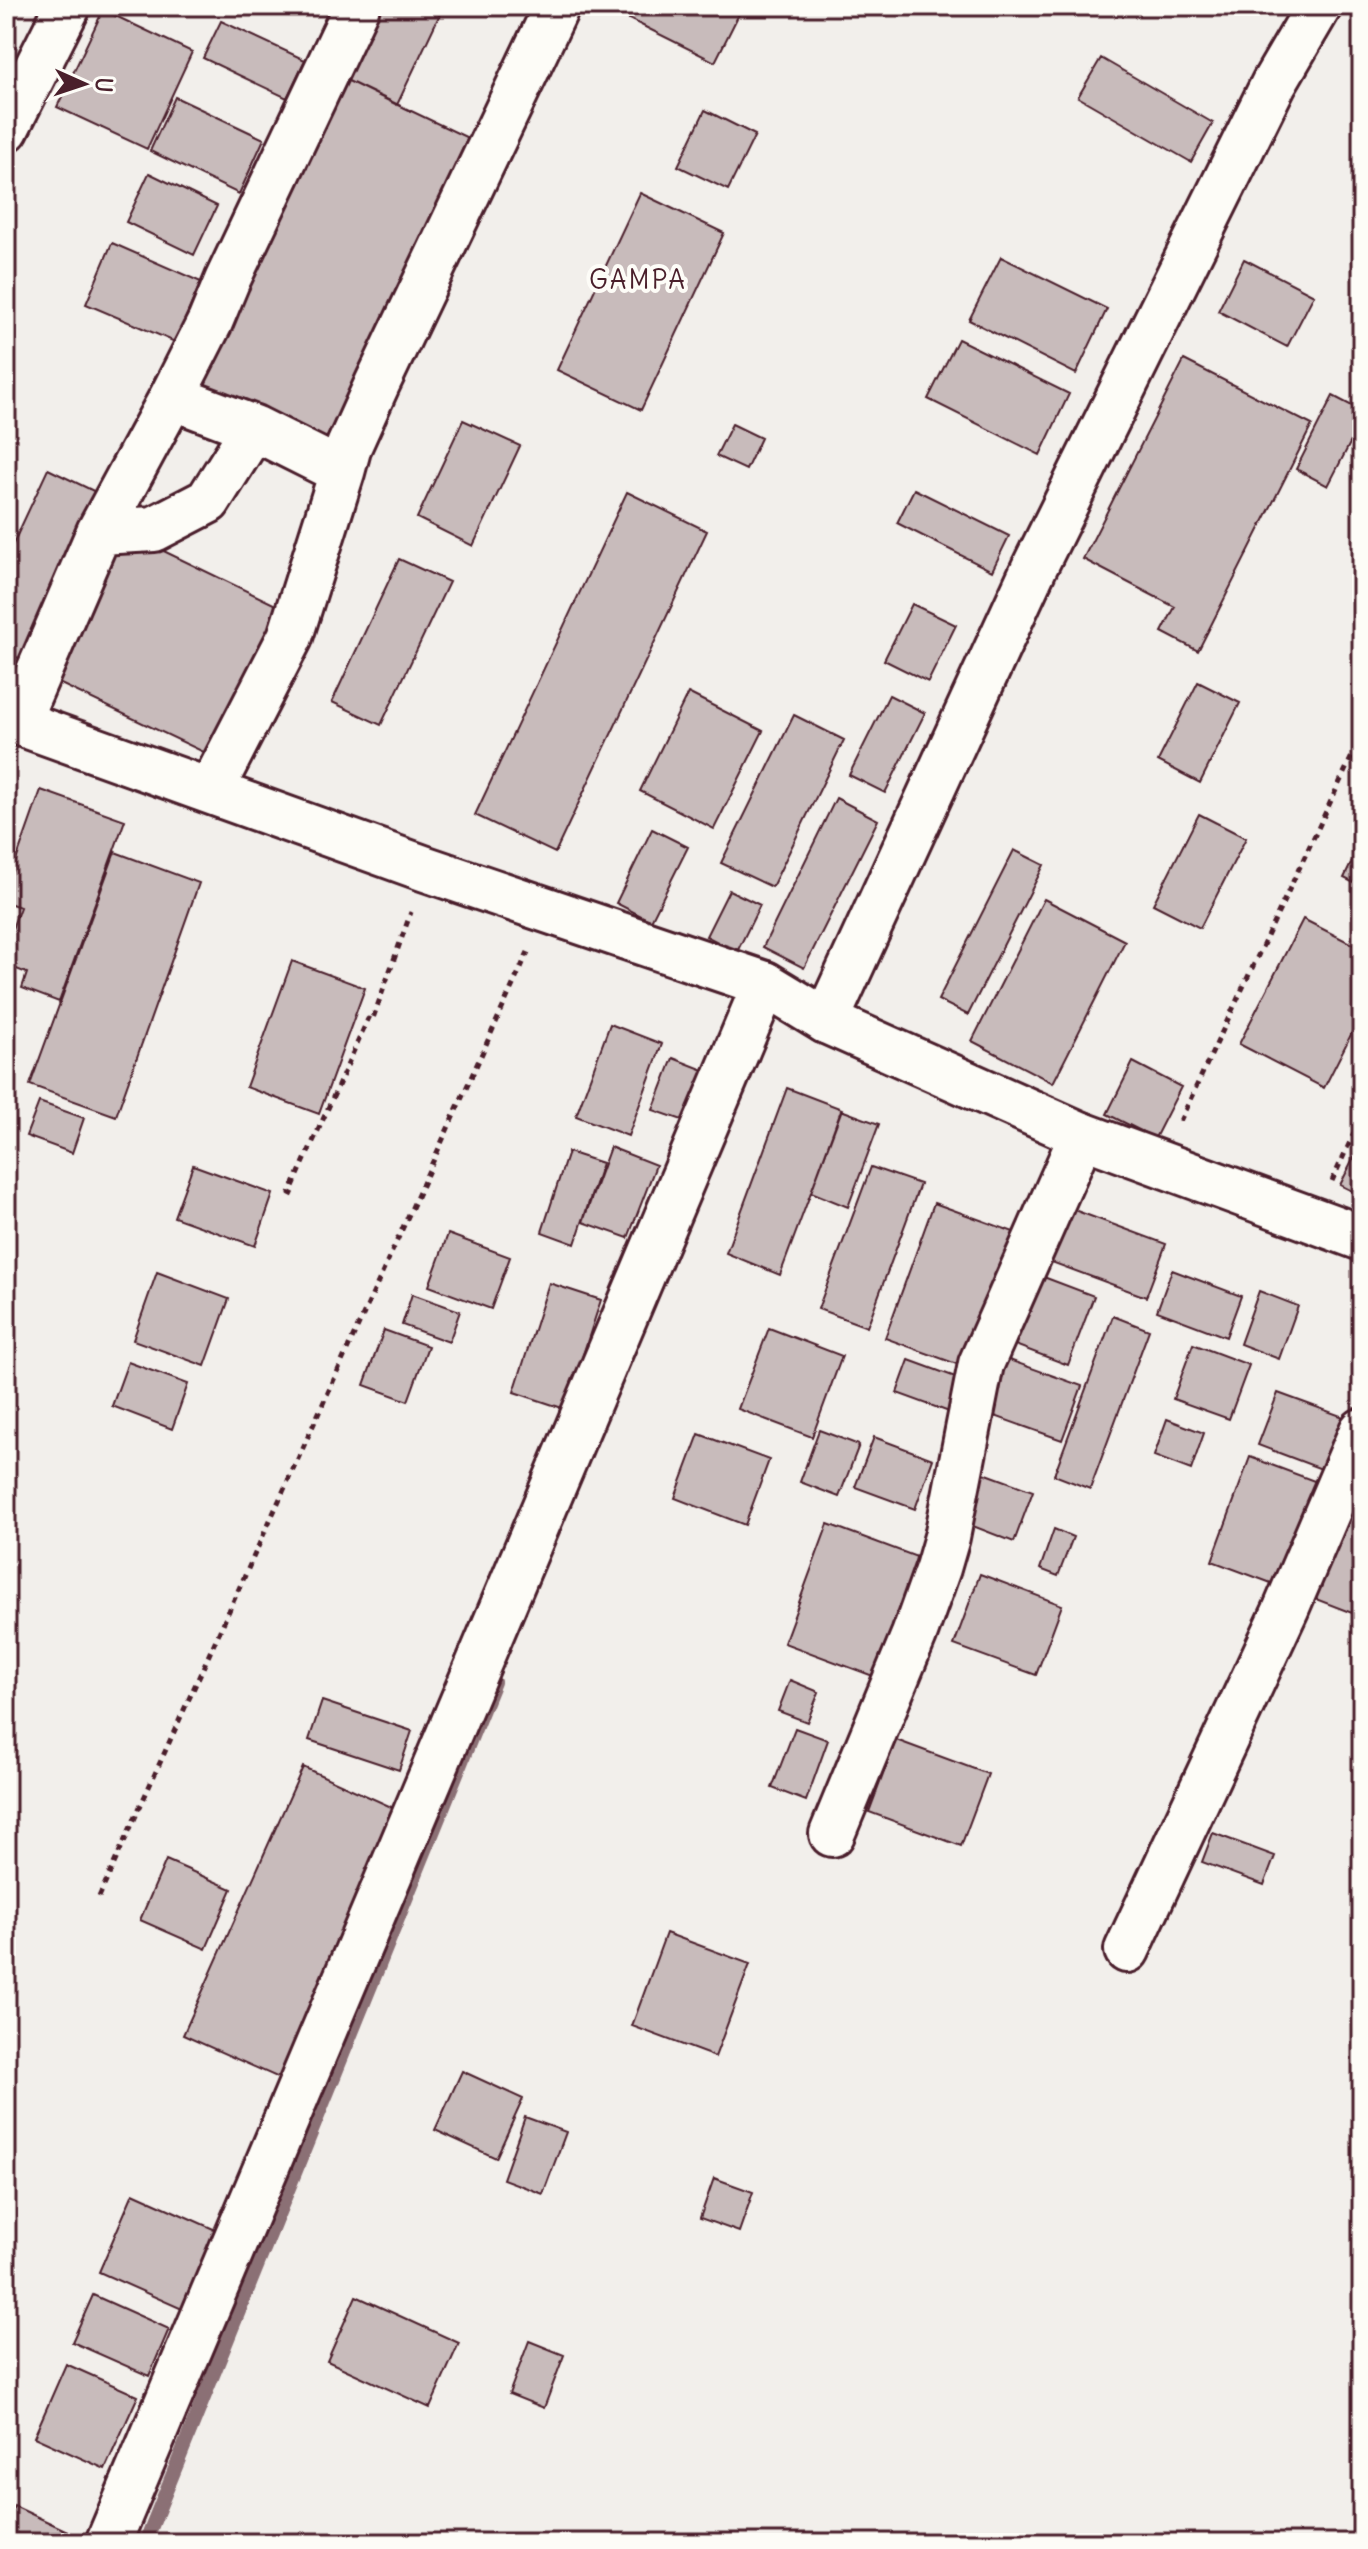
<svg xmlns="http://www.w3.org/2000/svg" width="1368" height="2549" font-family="Delius,sans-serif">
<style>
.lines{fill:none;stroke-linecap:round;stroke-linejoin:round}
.stream{stroke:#8b6f75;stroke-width:14}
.building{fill:#c8bbbb;stroke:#4a1f2b;stroke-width:2}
.minor-casing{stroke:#4a1f2b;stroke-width:50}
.major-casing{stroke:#4a1f2b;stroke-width:50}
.path{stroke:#4a1f2b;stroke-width:5;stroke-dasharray:6 6;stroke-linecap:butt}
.minor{stroke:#fdfcf7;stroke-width:44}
.major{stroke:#fdfcf7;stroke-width:44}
.labels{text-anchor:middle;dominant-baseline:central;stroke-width:8;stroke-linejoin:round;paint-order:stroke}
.quarter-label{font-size:26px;letter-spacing:2px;fill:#4a1f2b;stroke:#fdfcf7}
</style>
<rect width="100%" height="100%" fill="#f2efeb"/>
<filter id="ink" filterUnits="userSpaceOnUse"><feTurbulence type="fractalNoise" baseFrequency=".0125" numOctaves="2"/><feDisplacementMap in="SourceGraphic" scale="16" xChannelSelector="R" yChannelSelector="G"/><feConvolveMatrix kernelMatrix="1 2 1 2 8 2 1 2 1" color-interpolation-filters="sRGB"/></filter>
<g filter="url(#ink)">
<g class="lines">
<!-- stream -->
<path class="stream" d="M145 2543 494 1682"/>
</g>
<!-- building -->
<path class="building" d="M376 6H423L440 14 397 105 342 78Z
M636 6H743L715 62 629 19Z
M103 10 192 52 147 149 57 107Z
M221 21 305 60 287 98 203 58Z
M1101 58 1213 123 1191 162 1078 97Z
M342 78 468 138 322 448 196 387Z
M175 97 264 139 239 194 150 151Z
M705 110 755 135 728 190 678 166Z
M149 173 217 206 194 255 126 222Z
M640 193 724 233 641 410 557 370Z
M112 243 201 282 175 342 86 304Z
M1001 257 1107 309 1076 374 969 320Z
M1244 259 1314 295 1287 347 1218 311Z
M958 339 1069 394 1040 455 928 399Z
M1184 360 1312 425 1198 651 1162 632 1175 607 1083 559Z
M1333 396 1362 411V420L1328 486 1296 469Z
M463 420 520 446 473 546 417 518Z
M732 424 761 438 746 470 716 456Z
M48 469 104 496 26 662 6 652V559Z
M914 489 1009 536 992 571 897 523Z
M627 492 707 531 555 853 475 815Z
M118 529 284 609 214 757 48 678Z
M399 559 449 582 381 725 332 702Z
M912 604 956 625 928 682 884 660Z
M1198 682 1240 703 1200 783 1158 761Z
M688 693 763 731 714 829 640 791Z
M889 695 925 713 885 793 849 775Z
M794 715 844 740 772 887 721 863Z
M41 790 125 820 59 1002 22 988 27 973 6 965V945L20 907 6 902V889Z
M836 798 878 820 804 968 763 947Z
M1199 814 1246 838 1200 928 1153 904Z
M652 829 688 847 651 921 616 903Z
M1362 841V887L1344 878Z
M1014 850 1044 865 968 1015 938 1000Z
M115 852 199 883 116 1116 30 1085Z
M729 890 760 905 737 952 706 936Z
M1044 899 1125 941 1053 1083 972 1041Z
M1303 919 1362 949V1013L1324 1088 1239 1044Z
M292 961 365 988 319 1114 246 1087Z
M610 1024 662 1044 628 1136 576 1116Z
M673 1058 709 1072 691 1123 653 1110Z
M1133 1062 1181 1087 1155 1138 1107 1114Z
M787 1088 842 1109 780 1275 726 1253Z
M39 1102 84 1118 72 1153 26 1136Z
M841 1110 879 1124 848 1207 811 1192Z
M1362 1142V1196L1340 1185Z
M610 1147 656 1165 628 1238 583 1222Z
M568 1152 602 1163 575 1244 542 1232Z
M193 1165 273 1194 255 1246 174 1217Z
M871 1167 920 1184 867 1327 818 1309Z
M934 1203 1022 1235 973 1370 885 1338Z
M1066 1207 1166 1244 1146 1297 1046 1260Z
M448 1234 510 1257 491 1309 429 1286Z
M1172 1270 1241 1296 1226 1337 1157 1311Z
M157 1272 229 1299 205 1366 133 1340Z
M1033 1273 1094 1296 1068 1365 1007 1342Z
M549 1283 601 1300 565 1409 514 1392Z
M1259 1291 1298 1306 1279 1359 1240 1344Z
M412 1294 460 1311 449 1342 402 1325Z
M1113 1316 1149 1330 1090 1489 1054 1475Z
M769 1328 842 1356 812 1437 738 1409Z
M384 1330 428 1346 408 1401 364 1385Z
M1193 1344 1249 1365 1229 1419 1173 1399Z
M998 1356 1082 1386 1062 1440 978 1410Z
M909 1360 972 1383 960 1416 897 1393Z
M128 1362 188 1384 172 1429 112 1406Z
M1278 1393 1352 1420 1332 1473 1258 1445Z
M1167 1419 1204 1433 1191 1470 1154 1456Z
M819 1430 859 1445 839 1497 800 1482Z
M699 1434 769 1460 745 1525 675 1498Z
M874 1437 933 1459 915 1509 855 1487Z
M1250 1457 1328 1486 1290 1590 1212 1561Z
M984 1473 1033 1491 1014 1542 965 1523Z
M1344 1514 1362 1521V1586L1352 1613 1313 1598Z
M828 1524 925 1560 881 1679 784 1643Z
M1054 1529 1073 1537 1058 1576 1040 1569Z
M980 1574 1062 1605 1036 1675 954 1645Z
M790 1680 819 1692 807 1722 778 1711Z
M322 1701 412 1731 399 1770 309 1740Z
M795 1728 828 1740 806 1801 772 1788Z
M896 1740 988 1774 961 1846 869 1812Z
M303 1767 398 1810 279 2078 183 2035Z
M1213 1833 1275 1856 1264 1885 1202 1862Z
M166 1860 232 1889 206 1949 140 1920Z
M666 1933 750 1964 715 2057 632 2026Z
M462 2071 523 2099 496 2158 435 2130Z
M525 2117 566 2132 543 2194 503 2179Z
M714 2178 753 2192 739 2232 700 2218Z
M133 2193 218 2231 182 2309 99 2272Z
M93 2295 169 2329 149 2376 72 2342Z
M356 2296 459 2343 430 2408 327 2361Z
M529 2341 564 2355 544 2408 509 2394Z
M66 2364 138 2396 105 2469 34 2437Z
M14 2506 74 2534 70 2543H6V2523Z"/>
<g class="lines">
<defs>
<path id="minor" d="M6 129 68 6
M172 397 254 428 342 472 349 446 377 384 557 6
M99 532 154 529 208 501 254 428
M17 722 99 532 172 397 210 322 227 281 357 6
M211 790 290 637 342 472
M826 1021 1034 568 1274 83 1319 6
M832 1834 914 1635 938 1568 947 1537 981 1364 1082 1135
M1127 1950 1286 1609 1362 1431
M108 2543 765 984"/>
<path id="major" d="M6 718 426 869 765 984 826 1021 1082 1135 1362 1238"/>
</defs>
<!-- minor casing -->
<use href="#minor" class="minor-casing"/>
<!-- major casing -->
<use href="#major" class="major-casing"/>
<!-- path -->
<path class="path" d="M1180 1121 1362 735
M1332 1181 1362 1116
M294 1195 290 1193 368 1019 372 1021 411 912
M99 1897 528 952"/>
<!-- minor -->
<use href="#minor" class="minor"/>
<!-- major -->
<use href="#major" class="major"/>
</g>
</g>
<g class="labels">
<!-- quarter labels -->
<g class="quarter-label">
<text x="638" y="279">GAMPA</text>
</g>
</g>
<!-- margin -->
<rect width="1368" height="2549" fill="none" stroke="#fdfcf7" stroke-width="32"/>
<rect x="16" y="16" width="1336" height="2517" fill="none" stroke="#4a1f2b" stroke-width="3" filter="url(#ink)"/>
<!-- north arrow -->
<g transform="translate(84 84) rotate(93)" stroke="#fdfcf7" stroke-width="6" paint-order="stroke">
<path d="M0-6L14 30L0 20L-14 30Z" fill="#4a1f2b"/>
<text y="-12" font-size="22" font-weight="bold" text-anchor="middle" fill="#4a1f2b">U</text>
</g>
</svg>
